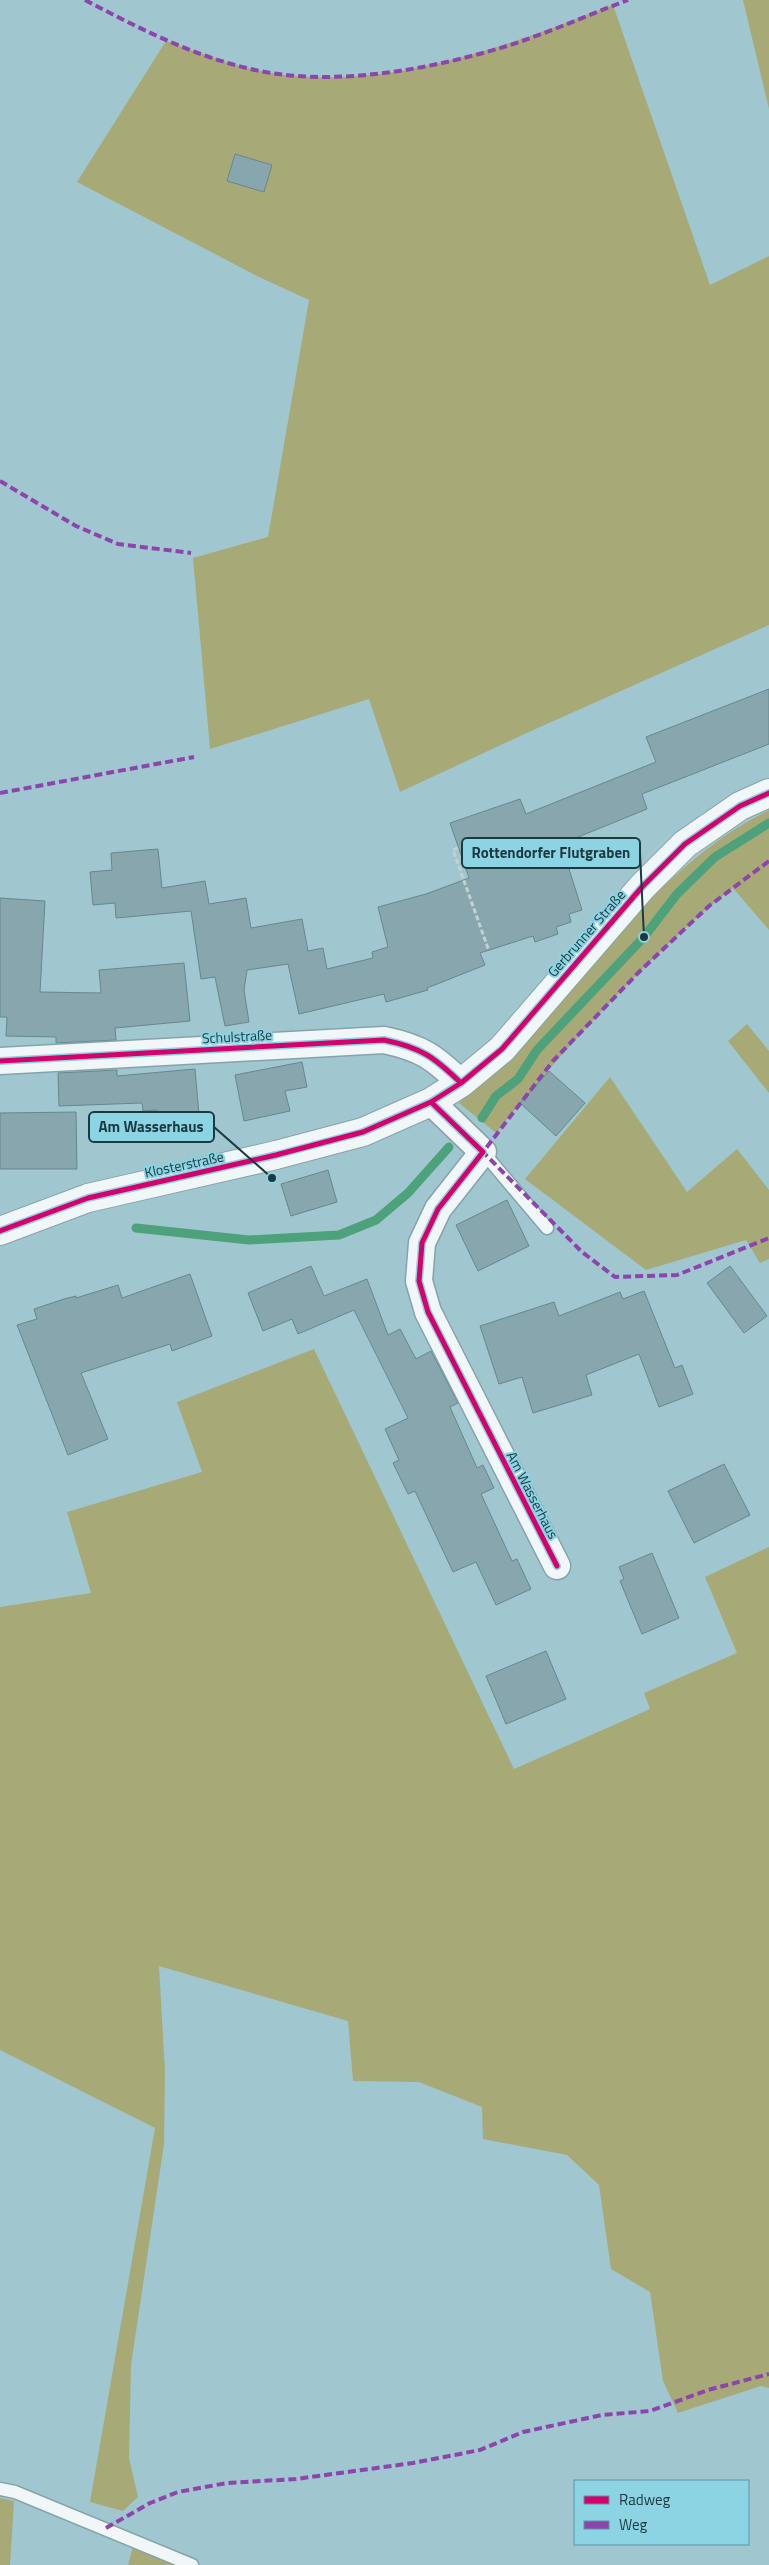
<svg xmlns="http://www.w3.org/2000/svg" width="769" height="2565" font-family="'Titillium Web',sans-serif">
<style>
.green{fill:#a7aa77}
.lines{fill:none;stroke-linecap:round;stroke-linejoin:round}
.stream{stroke:#4da17b;stroke-width:9}
.building{fill:#87a6ad;stroke:#67878e}
.lane-casing{stroke:#85a3ab;stroke-width:15}
.street-casing{stroke:#85a3ab;stroke-width:29}
.secondary-casing{stroke:#85a3ab;stroke-width:30}
.path{stroke:#c4d0d3;stroke-width:3;stroke-dasharray:5 2.5;stroke-linecap:butt}
.lane{stroke:#f1f6f8;stroke-width:12}
.street{stroke:#f1f6f8;stroke-width:26}
.secondary{stroke:#f1f6f8;stroke-width:28}
.quiet{stroke:#8e44ad;stroke-width:4;stroke-dasharray:8 4;stroke-linecap:butt}
.cycleway-casing{stroke:#8cd3e4;stroke-width:8}
.cycleway{stroke:#d6006c;stroke-width:5}
.labels{text-anchor:middle;dominant-baseline:central;stroke-width:4;stroke-linejoin:round;paint-order:stroke}
.street-label{font-size:14px;fill:#1b393f;stroke:#8cd3e4}
.leader{fill:none;stroke:#1b393f;stroke-width:2}
.callout-dot{fill:#1b393f;stroke:#8cd3e4;stroke-width:2}
.callout{fill:#8cd3e4;stroke:#1b393f;stroke-width:2}
.callout-label{font-size:15px;text-anchor:middle;font-weight:bold;fill:#1b393f}
</style>
<rect width="100%" height="100%" fill="#a0c6d0"/>
<!-- green -->
<path class="green" d="M743 0H769V109Z
M613 5 710 285 769 256V625L531 731 400 792 369 699 210 749 193 558 268 537 309 300 259 277 77 182 166 41C201 53 235 67 271 73 387 92 507 46 613 5Z
M769 810V930L733 888C706 908 681 932 656 956 599 1011 546 1071 496 1133L459 1103C476 1088 493 1073 509 1056 587 974 665 860 769 810Z
M747 1024 769 1051V1093L728 1041Z
M610 1077 687 1192 737 1149 769 1190V1259L760 1263 746 1240 646 1270 525 1179Z
M314 1349 514 1769 650 1709 644 1693 737 1653 705 1577 769 1547V2388L761 2386 678 2413 663 2381 650 2292 611 2269 599 2185 567 2155 483 2139 482 2107 419 2082 353 2081 348 2021 159 1966 165 2071 164 2144 131 2365 129 2458 138 2497 123 2511 90 2502 155 2128 0 2050V1607L91 1593 67 1512 202 1472 177 1402Z
M0 2498 14 2501 10 2565H0Z
M133 2547 177 2565H128Z"/>
<g class="lines">
<!-- stream -->
<path class="stream" d="M482 1118 496 1096 518 1079 537 1050 644 937 677 894 715 857 769 823
M136 1228 249 1240 339 1235 376 1220 408 1193 449 1147"/>
</g>
<!-- building -->
<path class="building" d="M235 154 272 165 264 192 227 181Z
M769 689V744L642 794 647 809 561 844 582 910 569 914 571 922 556 927 558 934 535 942 533 936 480 953 485 965 427 988 428 990 386 1002 384 994 299 1014 288 964 247 970 244 990 249 1022 225 1026 215 977 201 979 191 911 116 918 115 903 93 905 90 872 112 870 111 853 158 849 162 888 205 881 209 904 246 898 251 928 302 919 308 951 323 948 327 969 373 958 372 952 388 947 378 907 426 894 469 878 450 823 520 799 526 814 656 762 646 737Z
M0 898 45 901 40 992 101 993 99 970 184 963 190 1021 115 1028 116 1040 56 1043V1037L6 1036 7 1017H0Z
M302 1062 307 1087 285 1091 290 1111 244 1121 235 1075Z
M195 1069 200 1126 159 1130 157 1110 143 1111 142 1103 59 1106 58 1073 117 1070V1076Z
M549 1071 585 1103 556 1136 520 1103Z
M76 1112 77 1169H0V1113Z
M328 1170 337 1202 291 1216 281 1184Z
M507 1200 529 1246 478 1271 456 1225Z
M311 1266 324 1296 367 1279 388 1335 400 1329 416 1359 431 1351 458 1403 450 1407 477 1468 483 1465 494 1488 481 1494 512 1561 517 1559 531 1589 496 1605 476 1562 453 1572 415 1491 408 1494 393 1463 399 1460 385 1429 408 1418 354 1310 298 1334 292 1319 263 1331 248 1293Z
M730 1266 767 1316 744 1333 707 1283Z
M190 1274 212 1336 172 1351 170 1344 81 1373 108 1439 68 1455 17 1325 37 1319 34 1309 64 1299 76 1296V1298L118 1285 122 1298Z
M644 1291 675 1368 682 1365 693 1394 659 1407 639 1354 586 1375 592 1395 533 1413 522 1377 499 1384 480 1326 554 1302 559 1316 620 1292 623 1299Z
M724 1464 750 1515 694 1543 668 1491Z
M652 1553 679 1618 642 1634 620 1581 624 1579 619 1567Z
M546 1651 566 1699 506 1724 486 1676Z"/>
<g class="lines">
<defs>
<path id="lane" d="M483 1152 547 1228
M0 2489 15 2492 192 2565"/>
<path id="street" d="M0 1061 384 1040C422 1048 434 1057 461 1083
M431 1102 483 1152 438 1209 422 1243 419 1281 428 1312 557 1566"/>
<path id="secondary" d="M0 1231 88 1198 276 1155 363 1132 431 1102 461 1083 502 1049 642 887 685 844 740 806 769 793"/>
</defs>
<!-- lane casing -->
<use href="#lane" class="lane-casing"/>
<!-- street casing -->
<use href="#street" class="street-casing"/>
<!-- secondary casing -->
<use href="#secondary" class="secondary-casing"/>
<!-- path -->
<path class="path" d="M458 848 453 850 489 951"/>
<!-- lane -->
<use href="#lane" class="lane"/>
<!-- street -->
<use href="#street" class="street"/>
<!-- secondary -->
<use href="#secondary" class="secondary"/>
<!-- quiet -->
<path class="quiet" d="M85 0C144 31 205 62 271 73 346 85 435 68 507 46 548 33 588 15 628 0
M0 481 76 526 118 544 191 553
M0 793 194 757
M769 861 709 906 640 971 553 1061 483 1152 582 1252 615 1277 677 1275 769 1238
M106 2528 150 2503 178 2492 227 2483 296 2479 413 2463 480 2450 523 2432 602 2415 650 2411 708 2390 769 2374"/>
<defs>
<path id="cycleway" d="M0 1061 384 1040C422 1048 434 1057 461 1083
M431 1102 483 1152 438 1209 422 1243 419 1281 428 1312 557 1566
M0 1231 88 1198 276 1155 363 1132 431 1102 461 1083 502 1049 642 887 685 844 740 806 769 793"/>
</defs>
<!-- cycleway casing -->
<use href="#cycleway" class="cycleway-casing"/>
<!-- cycleway -->
<use href="#cycleway" class="cycleway"/>
</g>
<g class="labels">
<!-- street labels -->
<g class="street-label">
<text transform="translate(586 933) rotate(-49)">Gerbrunner Straße</text>
<text transform="translate(237 1036) rotate(-3)">Schulstraße</text>
<text transform="translate(184 1164) rotate(-12)">Klosterstraße</text>
<text transform="translate(533 1495) rotate(63)">Am Wasserhaus</text>
</g>
</g>
<!-- callouts -->
<path class="leader" d="M644 937L640 853M272 1178L214 1127"/>
<g class="callout-dot">
<circle cx="644" cy="937" r="5"/>
<circle cx="272" cy="1178" r="5"/>
</g>
<g class="callout">
<rect x="462" y="838" width="178" height="30" rx="5"/>
<rect x="89" y="1112" width="125" height="30" rx="5"/>
</g>
<g class="callout-label">
<text x="551" y="858">Rottendorfer Flutgraben</text>
<text x="151" y="1132">Am Wasserhaus</text>
</g>
<!-- legend -->
<rect x="574" y="2480" width="175" height="65" fill="#8cd3e4" stroke="#5f95a2"/>
<rect x="584" y="2496" width="25" height="8" fill="#d6006c" stroke="#5f95a2"/>
<text x="619" y="2505" font-size="15" fill="#1b393f">Radweg</text>
<rect x="584" y="2521" width="25" height="8" fill="#8e44ad" stroke="#5f95a2"/>
<text x="619" y="2530" font-size="15" fill="#1b393f">Weg</text>
</svg>
